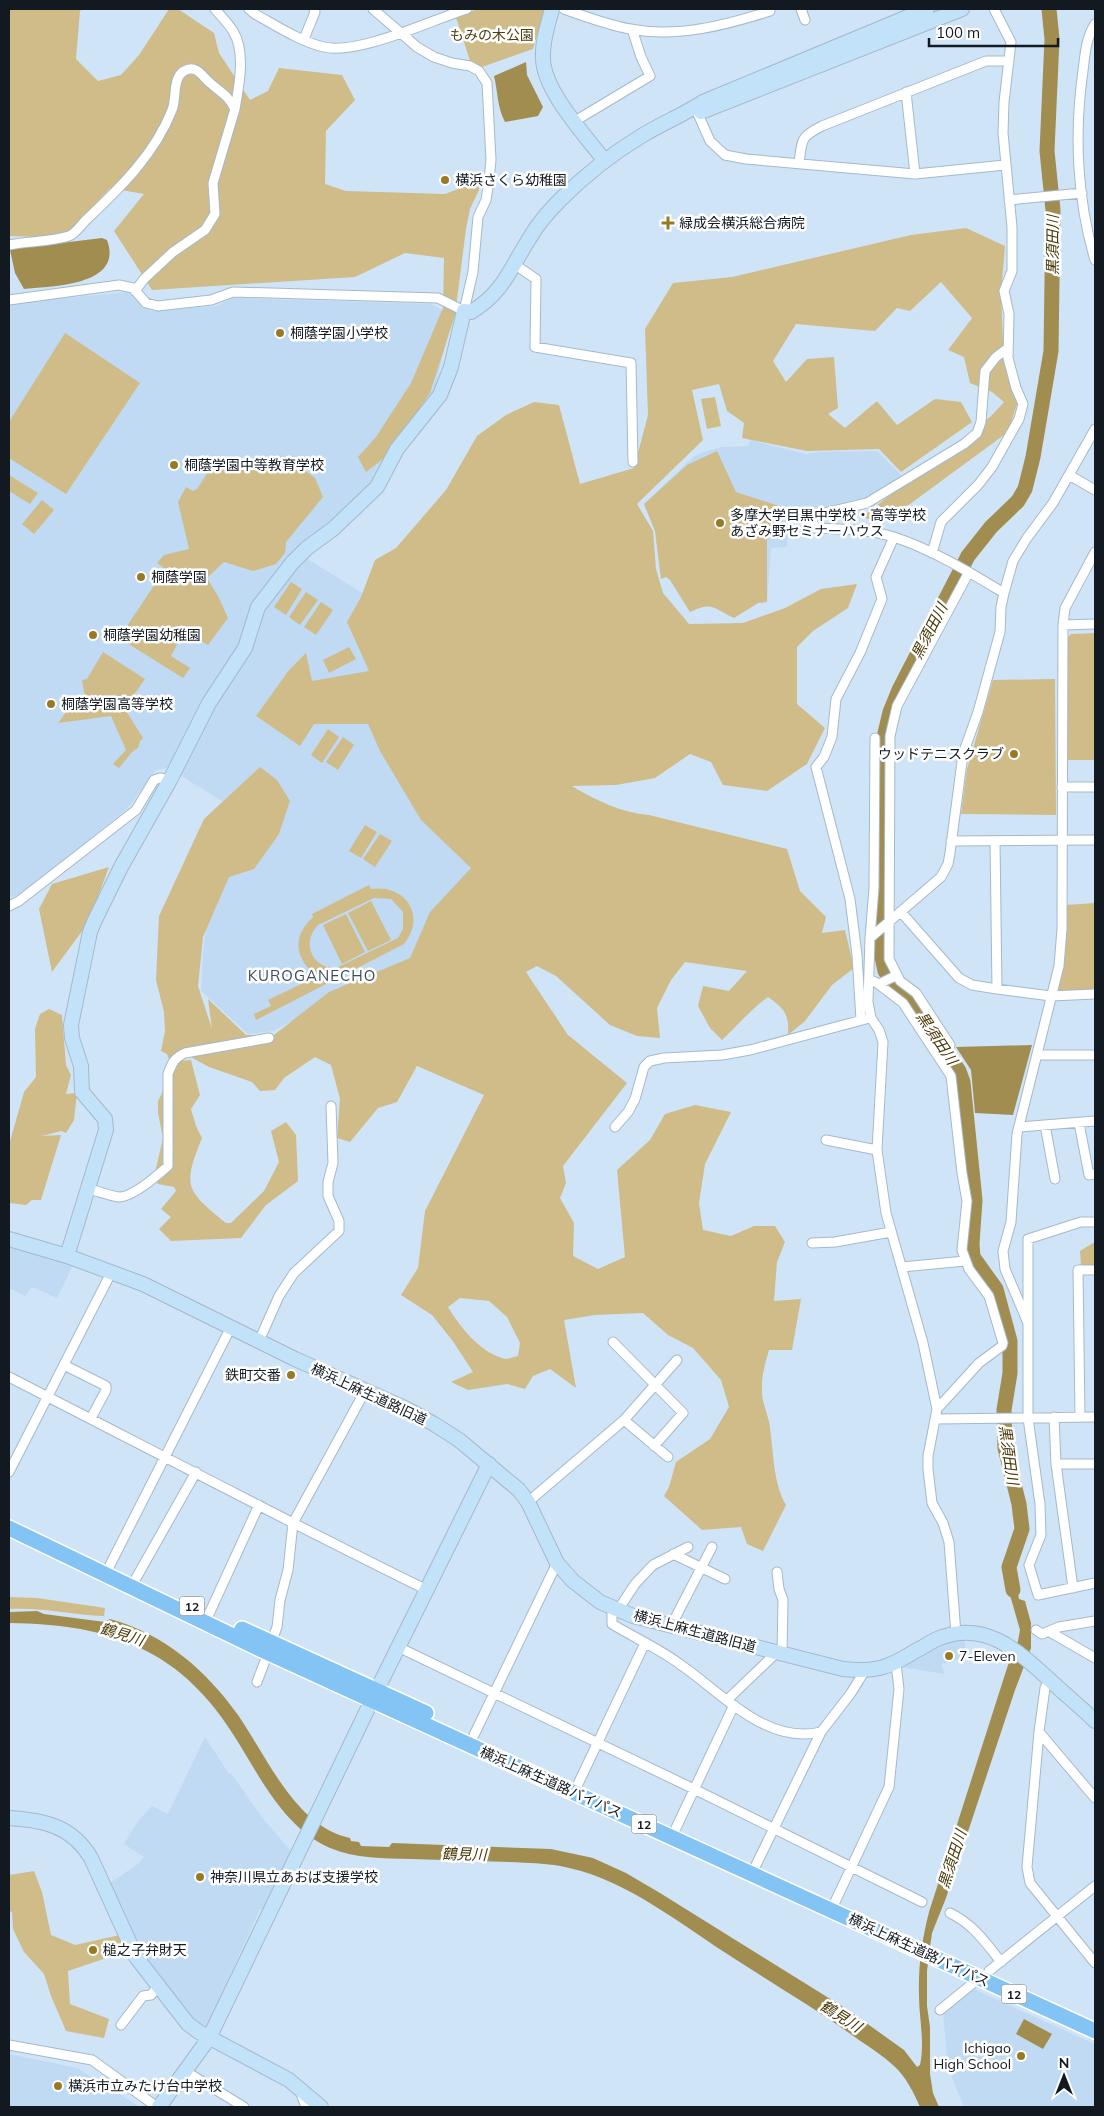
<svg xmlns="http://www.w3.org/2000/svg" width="1104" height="2116" font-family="Mulish,'Noto Sans JP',sans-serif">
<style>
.built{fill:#bfdaf2}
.green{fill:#cfbc89;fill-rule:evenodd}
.water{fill:#a28d51}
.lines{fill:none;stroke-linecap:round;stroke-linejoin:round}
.river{stroke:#a28d51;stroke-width:15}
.street-casing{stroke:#a4b9ca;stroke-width:11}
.secondary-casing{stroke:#a4b9ca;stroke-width:16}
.primary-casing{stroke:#fff;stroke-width:18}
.street{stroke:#fff;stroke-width:9}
.secondary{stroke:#c1e2f9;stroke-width:14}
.primary{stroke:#83c4f4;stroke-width:15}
.poi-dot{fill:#977a22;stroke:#fff;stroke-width:2}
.labels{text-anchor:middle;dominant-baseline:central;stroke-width:5;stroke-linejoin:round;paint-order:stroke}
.shield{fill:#fff;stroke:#595e63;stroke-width:1}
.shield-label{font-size:12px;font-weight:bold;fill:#121920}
.park-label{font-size:14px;fill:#4d3d0c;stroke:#fff}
.poi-label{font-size:14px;fill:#121920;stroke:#fff;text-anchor:start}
.street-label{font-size:14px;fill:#121920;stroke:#fff}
.water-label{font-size:15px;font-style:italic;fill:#483806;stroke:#fff}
.neighbourhood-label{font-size:15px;letter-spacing:1px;fill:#3b4c5b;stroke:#fff}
</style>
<rect width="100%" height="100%" fill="#d0e4f7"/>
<!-- built -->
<path class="built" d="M129 292 150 311 217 306 233 298 431 304 453 316 434 391 390 447 369 490 297 549 252 605 238 645 193 717 167 768 156 770 129 807 33 885 20 894 9 898V303Z
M750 440 806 454 822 452 877 451 902 476 864 500 789 514 787 547 771 548 767 602 758 603 734 618 711 605 703 606 690 612 670 580 666 577 661 579 655 531 644 504 693 457 703 452 722 447 748 446Z
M306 558 383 606 475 867 409 969 358 986 273 1031 248 1034 201 991 203 954 209 902 228 812 222 801 178 774 263 608 284 580Z
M9 1246 73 1265 57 1298 32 1287 25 1296 9 1288Z
M962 1639 964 1640 967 1657 941 1664 945 1674 901 1667 930 1648Z
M205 1737 229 1774 231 1773 261 1816 290 1850 283 1871 265 1910 260 1909 207 2026 203 2027 191 2017 137 1946 110 1883 138 1864 144 1857 124 1844 138 1821 152 1806 168 1814Z
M973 1989 1095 2044V2107H964L948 2068 943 2012Z
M9 2054 77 2068 140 2107H9Z"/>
<!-- green -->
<path class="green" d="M9 9H83L80 11 76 59 98 81 121 75 139 55 169 9H178L214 33 219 53 250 100 268 91 279 68 342 75 355 100 326 131 325 184 346 191 445 194 466 186 478 178 479 190 470 209 466 229 455 315 430 393 388 455 366 472 358 457 376 437 411 383 443 308 444 258 405 253 355 277 152 290 114 231 144 194 110 188 69 233 41 237 9 236Z
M478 9H545L533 49 482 67 470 61 456 17Z
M966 228 1005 246 1001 294 1004 365 1018 401 1008 432 910 504 876 521 862 517 991 416 1004 402 992 392 970 383 964 357 948 350 972 318 941 282 910 311 897 308 875 331 796 324 773 361 786 382 807 359 834 357 838 408 828 414 845 428 877 401 897 425 935 399 961 402 972 422 901 472 879 449 807 451 742 438 744 423 727 411 719 384 692 390 703 440 637 504 653 531 656 569 663 593 689 624 743 623 785 608 821 589 857 584 848 608 813 631 797 647V704L825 728 807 764 767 791 723 785 711 762 690 754 655 778 616 785 572 786C595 800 622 813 649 815L787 849 800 891 826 917 822 933 845 930 854 968 832 985 805 1021 788 1035C789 1014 785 1009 768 997 752 1008 737 1026 722 1040L710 1028 698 1006 703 986 729 991 747 971 685 962 671 980 657 1008 660 1038 637 1036 610 1025 556 976 537 966 526 972 568 1035 627 1083 563 1166 566 1183 560 1198 574 1223 573 1256 598 1269 625 1257 617 1170 650 1140 665 1114 695 1105 731 1112 705 1164 699 1203 703 1230 731 1236 754 1226H775L785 1242 777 1262 774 1301 801 1299 792 1350H769C765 1364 761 1377 762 1392 762 1402 767 1412 769 1422 774 1450 772 1480 786 1505L763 1551 747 1544 741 1527 702 1530 664 1496 669 1487 676 1462 710 1439 729 1407 721 1380 693 1348 668 1335 643 1313 595 1315 564 1320 576 1388 550 1369 533 1376 525 1389 507 1384 468 1390 451 1382 473 1372 452 1340 432 1315 401 1295 418 1268 425 1211 484 1095 417 1066 397 1102 378 1108 350 1142 337 1138 340 1099 331 1065 315 1057 284 1078 275 1090 260 1091 252 1082 209 1067 189 1056 178 1061 191 1060 200 1095 191 1109 196 1126 202 1138C182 1187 186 1190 226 1223H231L264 1191 279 1162 271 1131 286 1122 296 1135 298 1181 266 1205 241 1238 171 1241 159 1229 171 1217 161 1209 176 1191 174 1187 158 1184 154 1177 163 1138 158 1113V1101L173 1071 167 1054 161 1051 165 1031 164 1012 156 980 159 916 204 819 260 767 277 780 290 801 279 834 254 869 229 877 203 937 198 986 212 1029 208 999 246 1035H274L329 992 410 958 430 912 471 868 421 820 380 751 368 724H314L300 746 256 716 289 670 306 653 312 681 369 671 347 622 361 597 375 560 396 548 446 490 477 436 506 415 534 402 559 405 580 484 634 468 648 415 645 329 673 283 732 277 911 235ZM460 1298 489 1301 507 1317 520 1343 518 1356C513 1357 507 1360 502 1358 479 1351 460 1327 448 1307Z
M65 333 140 383 66 494 9 458V422Z
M715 397 721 426 707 429 701 399Z
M717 451 736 492 782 507 767 540V602L758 603 734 618C713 608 713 601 690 612L670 580 666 577 661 579 655 531 644 504 687 465Z
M287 457 315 478 323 497 286 542 285 553 276 564 253 571 224 562 207 578 219 598 228 618 208 645 184 631 171 656 190 668 183 678 119 638 159 578 164 568 157 563 164 555 189 549 178 502 186 487 193 491 197 489 212 466 236 460 267 466Z
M9 475 38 493 30 504 9 491Z
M42 500 54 510 34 534 22 524Z
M291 582 302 589 286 615 274 607Z
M306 592 318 600 300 625 289 617Z
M321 602 333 610 316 635 304 627Z
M1095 633V760H1068L1066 639 1071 634Z
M349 647 356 659 329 673 323 660Z
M103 652 145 679 125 707 128 714 143 738 140 741 138 748 132 752 119 768 113 764 126 750 111 716 58 723 69 708 68 702 85 697 82 680 87 679Z
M1055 679 1056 815 961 814 967 769 993 680Z
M328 729 339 737 322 763 311 755Z
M343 737 354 745 338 770 326 762Z
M365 825 377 832 361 858 349 851Z
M380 834 392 841 375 867 363 859Z
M109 867 88 923 52 972 39 909 52 884Z
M369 885 371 889C405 884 427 915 404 944L256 1020 254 1014 271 1006 268 1000 318 976C295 961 291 937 313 917L312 914ZM374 898 391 899 403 912V929L398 938 336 968C312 968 301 943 318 925Z
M371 901 391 940 368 951 348 913Z
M1095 903V991L1057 993 1066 905Z
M346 914 365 952 342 964 323 925Z
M49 1009 62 1015 66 1065 71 1075 66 1094 77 1093 74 1120 66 1133 61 1131 42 1136 61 1135 41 1200H32L26 1205 9 1203V1145L24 1092 36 1077 35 1029 40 1014Z
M1093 1243H1095V1266H1081L1080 1251Z
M9 1597 37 1598 105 1608 104 1616C71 1615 43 1607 9 1609Z
M34 1871 42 1892 51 1935 75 1945 120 1935 127 1951 68 1971 70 2004 109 2019 104 2038 66 2031 51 1996 44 1974 24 1952 13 1929 12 1912 9 1911V1875Z"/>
<!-- water -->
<path class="water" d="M526 62 527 75 543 107 538 116 505 122C497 107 498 92 494 76Z
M102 238 107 240C124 286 52 286 24 289L15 273 10 250 12 249Z
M1032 1045 1013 1115 975 1113 971 1070 956 1047Z
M1013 1569 1019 1599 1025 1601 1031 1623V1648L1015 1690 946 1898 932 1933 930 1947 927 1971V2006L930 2027V2074L933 2093 939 2107H920C914 2093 906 2077 894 2066 883 2056 871 2048 859 2040 819 2011 777 1986 735 1959 684 1927 629 1881 569 1868 549 1863 529 1863 509 1862 476 1861 443 1860 411 1859 383 1858 356 1859 330 1848 286 1829 262 1781 238 1742 183 1650 112 1624 9 1623V1612L37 1611 44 1614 105 1622 110 1619C164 1634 206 1670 238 1715 267 1757 296 1827 350 1838L351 1841 359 1842 361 1846 389 1847 392 1843 551 1849 593 1858 626 1873 660 1893 848 2010 904 2050 917 2067 920 2065C925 2042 919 2018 919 1996 918 1966 922 1940 929 1912L1008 1665 1018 1641 1020 1630 1008 1588 1006 1570Z
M1024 2019 1052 2034 1043 2049 1016 2034Z"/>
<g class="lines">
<!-- river -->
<path class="river" d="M1013 1590 1009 1567 1022 1529 1019 1504 1005 1448 1004 1410 1010 1373V1341L996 1289 973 1257 972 1244 975 1200 963 1082 959 1071 908 995 885 971 882 957 885 733 890 712 899 690 968 556 991 527 1018 501 1025 489 1033 457 1051 351 1053 210 1047 151 1052 39 1049 9"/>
<defs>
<path id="street" d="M215 9C221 16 228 23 233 31 246 52 239 86 235 109
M249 9 255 14C275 25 301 42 324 47 360 55 431 20 467 9
M564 9C586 17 608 25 630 29 678 38 726 25 770 11L769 9
M801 9 805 20
M1095 24C1086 38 1085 54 1083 71 1074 133 1077 200 1095 260
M304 39 315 12 314 9
M906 92 915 174
M698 114 710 141 725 155 746 159 915 174 1005 165
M575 121 650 76 641 57 632 29
M799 163C802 140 800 137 822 126L986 61H1009
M1009 200 1082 193
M9 245C28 241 51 242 69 236 75 234 81 225 86 220 120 188 155 154 172 110 177 99 172 78 184 71 196 64 202 76 209 82 220 92 229 96 235 109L213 183 215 214 205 230 173 252 144 279 135 291
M514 264 536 279 535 347 631 363 633 462
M9 300 119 285 133 288 146 303 158 306 211 300 233 292 438 298 464 311 473 272 478 217 486 200 489 181 491 160 487 83 479 71 470 66 452 63 434 57 417 47 373 9
M1008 348 996 357 985 371 981 422 977 433 964 444 867 503 812 516 814 528C841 529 868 529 894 537 933 550 969 572 1004 593L1013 561 1027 538 1053 503 1095 429
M1069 475 1095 490
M932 553 941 522 978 485 992 467 1019 419 1023 404 1016 388 1008 358 1009 314 1004 291 1012 271V227L1003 133 1004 102 1011 42 994 9
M1063 625 1095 624
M875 738 874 888 870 938 868 1002 871 1018 879 1030 883 1042 877 1150 886 1213 923 1343 937 1409 928 1456V1469L932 1503 943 1523 949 1542 956 1634
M1062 787H1095
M951 841 1095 840
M995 841 997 989 1051 996 1095 994
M9 906 19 901 136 810 154 780 160 778 170 780
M901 912 959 978 972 985 997 989
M870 938 941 877 948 864 950 853 963 754 978 712 1000 632 1001 607 1004 593
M869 979 877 983 903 1003 951 1076 962 1173 967 1201 962 1250 969 1269 989 1296 1003 1343 1002 1346 979 1363 937 1409
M879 984 897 975
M861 1020 857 955 850 899 816 767 824 757 832 737 836 699 860 653 882 599 876 577 894 537
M950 1045 916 993 900 981 889 959 890 736 897 706 969 572
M1037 1055H1095
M1079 1123 1089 1175 1095 1174
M1045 1125 1055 1179
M615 1127 628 1112 635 1099 644 1067 650 1061 664 1058 722 1055 750 1050 866 1019
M1019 1127 1095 1121
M826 1140 877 1150
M89 1189C98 1191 110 1196 119 1197 133 1197 158 1175 168 1166V1074C172 1063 174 1058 185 1053L269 1038
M1095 1222H1081L1028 1239V1418L1040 1504 1041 1535 1029 1565 1038 1595 1095 1583
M812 1243 835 1242 891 1232
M902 1267 965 1261
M1028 1323 1005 1269 1003 1251 1011 1222 1017 1134 1059 966 1062 929 1063 625 1065 608 1095 552
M259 1341 279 1296 294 1273 339 1231V1221L328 1196V1182L333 1163 331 1106
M613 1342 683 1413 654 1446
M64 1365 106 1386V1390L91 1418
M9 1377C148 1448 286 1521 427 1590
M1054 1417 1056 1464 1073 1588
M1080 1417 1078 1270H1095
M935 1419 1095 1417
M624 1420 668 1457
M1056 1464H1095
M9 1472 112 1271
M528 1502 624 1420 677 1360
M673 1554 725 1579
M109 1567 231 1327
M777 1572 779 1589 783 1600 782 1654
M135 1580 196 1472
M612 1608V1624C635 1638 660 1649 681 1665 722 1693 766 1745 821 1732L851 1693 864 1672
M618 1610 635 1584 653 1565 688 1547
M209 1614 259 1505
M671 1626 712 1547
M1036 1630 1042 1634 1059 1627 1095 1621
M1050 1632 1095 1658
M271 1643 277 1627 280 1600 288 1570 293 1523 365 1391
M398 1647 694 1789 922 1902
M1050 1680 1045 1688 1039 1732 1027 1867 1030 1883 1095 1963
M257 1682 268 1653
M727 1700 772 1657 774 1652
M1039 1732 1095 1798
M474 1735 557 1563
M578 1784 645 1643
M676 1828 734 1705
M756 1865 821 1732
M835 1902 889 1787 899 1689 896 1664
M950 1913C973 1924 986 1943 1001 1962
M989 1971 1095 1886
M940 2010 972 1984 977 1976
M121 2025 143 1996 151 1995 158 1986
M9 2045 92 2060 157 2107
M185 2071 244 2107
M300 2091 306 2107"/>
<path id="secondary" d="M552 9C548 25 542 41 543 58 543 90 585 135 604 160
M701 112 962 9
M9 1239 67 1256 143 1284 295 1359 407 1409 434 1424 459 1440 519 1490 528 1502 557 1563 573 1581 600 1602 633 1616 843 1669C876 1673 890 1667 917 1650 924 1647 930 1642 937 1639 986 1618 1020 1653 1053 1683 1067 1696 1082 1708 1095 1721
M67 1256 106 1130 105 1119 82 1092 81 1066 72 1038 71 1025 90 932 94 922 121 867 170 780 209 703 245 648 258 607 292 563 307 548 333 529 377 487 397 449 440 395 451 367 464 311 471 312C503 293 510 269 529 239 537 225 548 212 560 200 585 175 613 153 643 135 663 123 683 115 703 102L927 9
M9 1818C44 1820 72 1826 91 1858L136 1957 188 2024 199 2032 289 2080 321 2107
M159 2107 209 2038 372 1700 489 1464"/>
<path id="primary" d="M9 1528 262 1650 1095 2031
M242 1629 426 1713"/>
</defs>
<!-- street casing -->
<use href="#street" class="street-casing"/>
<!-- secondary casing -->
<use href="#secondary" class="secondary-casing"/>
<!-- primary casing -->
<use href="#primary" class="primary-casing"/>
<!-- street -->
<use href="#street" class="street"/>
<!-- secondary -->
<use href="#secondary" class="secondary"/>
<!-- primary -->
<use href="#primary" class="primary"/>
</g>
<!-- markers -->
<g class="poi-dot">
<circle cx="445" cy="180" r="5"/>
<path d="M665.5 215.5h5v5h5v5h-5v5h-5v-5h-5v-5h5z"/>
<circle cx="280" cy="333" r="5"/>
<circle cx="174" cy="465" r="5"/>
<circle cx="720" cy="523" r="5"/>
<circle cx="141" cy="577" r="5"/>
<circle cx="93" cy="635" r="5"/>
<circle cx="51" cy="704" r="5"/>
<circle cx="1014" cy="754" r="5"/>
<circle cx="291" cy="1375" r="5"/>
<circle cx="949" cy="1656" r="5"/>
<circle cx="200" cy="1877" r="5"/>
<circle cx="93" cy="1950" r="5"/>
<circle cx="1021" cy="2056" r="5"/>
<circle cx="58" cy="2086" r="5"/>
</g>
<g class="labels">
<!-- shield labels -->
<g class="shield">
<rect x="179.5" y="1596.5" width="25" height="19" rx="4"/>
<rect x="631.5" y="1814.5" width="25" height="19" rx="4"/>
<rect x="1001.5" y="1984.5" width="25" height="19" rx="4"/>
</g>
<g class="shield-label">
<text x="192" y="1606">12</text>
<text x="644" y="1824">12</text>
<text x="1014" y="1994">12</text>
</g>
<!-- park labels -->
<g class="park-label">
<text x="492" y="35">もみの木公園</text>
</g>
<!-- poi labels -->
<g class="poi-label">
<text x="455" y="180">横浜さくら幼稚園</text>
<text x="679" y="223">緑成会横浜総合病院</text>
<text x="290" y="333">桐蔭学園小学校</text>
<text x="184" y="465">桐蔭学園中等教育学校</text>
<text x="730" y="515">多摩大学目黒中学校・高等学校<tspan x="730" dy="16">あざみ野セミナーハウス</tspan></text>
<text x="151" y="577">桐蔭学園</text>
<text x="103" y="635">桐蔭学園幼稚園</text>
<text x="61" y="704">桐蔭学園高等学校</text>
<text x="1004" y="754" text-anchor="end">ウッドテニスクラブ</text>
<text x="281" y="1375" text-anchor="end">鉄町交番</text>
<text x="959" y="1656">7-Eleven</text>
<text x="210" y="1877">神奈川県立あおば支援学校</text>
<text x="103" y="1950">槌之子弁財天</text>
<text x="1011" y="2048" text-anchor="end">Ichigao<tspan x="1011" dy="16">High School</tspan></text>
<text x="68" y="2086">横浜市立みたけ台中学校</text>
</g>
<!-- street labels -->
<g class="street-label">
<text transform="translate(369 1394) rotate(25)">横浜上麻生道路旧道</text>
<text transform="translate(695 1631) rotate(15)">横浜上麻生道路旧道</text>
<text transform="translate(551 1782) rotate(24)">横浜上麻生道路バイパス</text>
<text transform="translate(919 1950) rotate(25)">横浜上麻生道路バイパス</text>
</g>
<!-- water labels -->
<g class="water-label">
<text transform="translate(1052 245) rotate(-90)">黒須田川</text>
<text transform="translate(929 631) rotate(-63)">黒須田川</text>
<text transform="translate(937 1038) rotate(56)">黒須田川</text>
<text transform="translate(1009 1455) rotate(82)">黒須田川</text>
<text transform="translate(122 1634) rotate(17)">鶴見川</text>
<text transform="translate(464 1854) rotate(1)">鶴見川</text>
<text transform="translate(952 1859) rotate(-72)">黒須田川</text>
<text transform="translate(841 2016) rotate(32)">鶴見川</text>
</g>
<!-- neighbourhood labels -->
<g class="neighbourhood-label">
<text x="312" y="975">KUROGANECHO</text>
</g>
</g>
<!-- border -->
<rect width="1104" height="2116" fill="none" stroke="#121920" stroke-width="20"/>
<!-- north arrow -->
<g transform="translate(1064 2076)" stroke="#ffffff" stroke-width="4" paint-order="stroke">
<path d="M0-4L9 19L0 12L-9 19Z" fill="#121920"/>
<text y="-8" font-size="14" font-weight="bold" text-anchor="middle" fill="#121920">N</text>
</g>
<!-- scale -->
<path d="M929 38v8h129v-8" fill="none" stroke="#121920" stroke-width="2.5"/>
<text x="936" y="38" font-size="15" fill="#121920" stroke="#ffffff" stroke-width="4" paint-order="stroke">100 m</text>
</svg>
